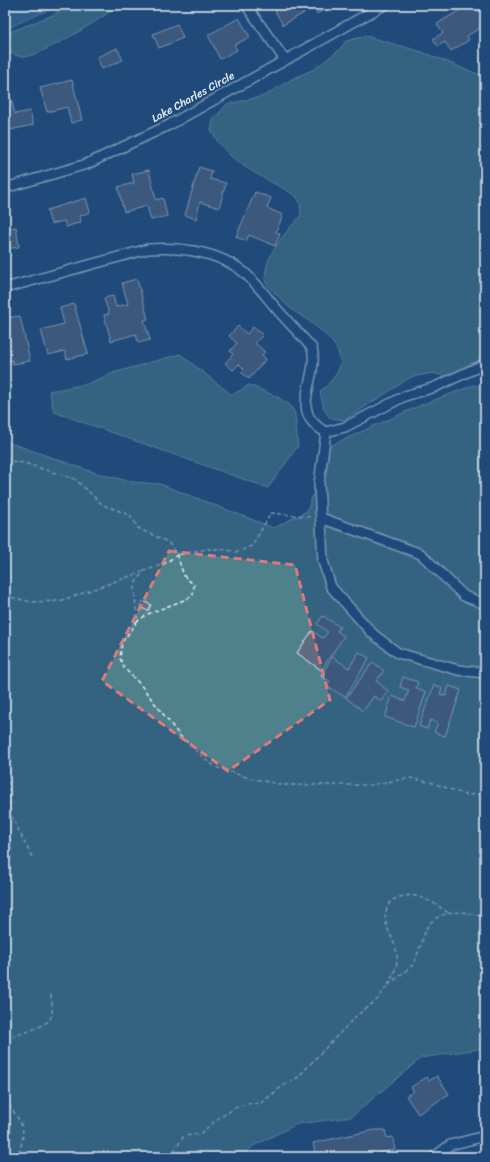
<svg xmlns="http://www.w3.org/2000/svg" width="490" height="1162" font-family="Sriracha,sans-serif">
<style>
.green{fill:#50818c;stroke:#9cb9c2}
.water{fill:#42769f;stroke:#84a7c3}
.building{fill:#606a80;stroke:#e8f1f8}
.lines{fill:none;stroke-linecap:round;stroke-linejoin:round}
.minor-casing{stroke:#e8f1f8;stroke-width:12}
.path{stroke:#e8f1f8;stroke-width:1.5;stroke-dasharray:4 3;stroke-linecap:butt}
.minor{stroke:#1f4a7a;stroke-width:9}
.marked{fill:none;stroke:#dd787b;stroke-width:3;stroke-dasharray:8 5;stroke-linejoin:round}
.labels{text-anchor:middle;dominant-baseline:central;stroke-width:3.5;stroke-linejoin:round;paint-order:stroke}
.street-label{font-size:11px;fill:#e8f1f8;stroke:#1f4a7a}
</style>
<rect width="100%" height="100%" fill="#1f4a7a"/>
<filter id="ink" filterUnits="userSpaceOnUse"><feTurbulence type="fractalNoise" baseFrequency=".025" numOctaves="2"/><feDisplacementMap in="SourceGraphic" scale="8" xChannelSelector="R" yChannelSelector="G"/><feConvolveMatrix kernelMatrix="1 2 1 2 8 2 1 2 1" color-interpolation-filters="sRGB"/></filter>
<g filter="url(#ink)">
<!-- green -->
<path class="green" d="M69 5H118C106 17 39 57 23 57 17 56 10 53 5 51V34L53 15Z
M366 36 422 52 485 77V358L481 359 445 376 433 373 411 377 345 420 330 418 324 409 320 392C326 386 339 374 340 365 343 340 306 320 290 308 284 303 280 298 274 292 270 288 265 285 265 278 266 252 285 234 301 215L300 203 296 196C264 176 228 165 211 130L213 120 227 104 264 96 292 79 314 69 338 51 346 41Z
M180 354 232 395 249 385 278 397 291 406 295 414 298 446 268 488 54 412 49 391 87 384 113 373Z
M474 385 485 388V1048L421 1058 351 1117 297 1124 255 1145 239 1157H5V886L12 854 8 816 5 752V441L96 473 133 482 160 484 274 528 307 511 316 486 325 448 421 405Z"/>
<!-- water -->
<path class="water" d="M5 5H60L5 29Z"/>
<!-- building -->
<path class="building" d="M285 5H300L304 13 283 25 275 11Z
M312 5H329L330 6 317 14Z
M468 5H478L485 17V25L467 36 469 40 451 51 445 42 438 46 433 39 443 33 437 24Z
M239 18 250 37 234 45 237 50 220 59 208 35Z
M177 24 183 38 159 48 153 34Z
M117 48 123 60 102 69 97 57Z
M72 80 82 120 71 123 67 107 47 112 40 88Z
M11 98 15 114 30 111 33 125 5 131V99Z
M199 167 212 171 210 179 226 183 219 208 200 202 196 219 185 215Z
M149 170 156 200 163 198 167 216 151 220 147 206 124 212 118 187 134 183 132 174Z
M255 192 271 198 267 208 283 215 276 232 280 234 275 246 249 235 246 241 236 237Z
M86 198 90 212 80 216 81 222 66 227 64 221 51 224 47 210Z
M16 227 19 247 5 249V229Z
M137 279 148 319 144 320 150 340 138 343 136 334 111 341 104 315 109 314 104 298 113 296 116 307 128 304 122 283Z
M74 304 88 354 67 359 65 351 48 355 41 330 64 324 60 308Z
M20 316 30 361 13 364 12 360 5 362V335L10 334 7 318Z
M238 326 247 334 253 327 263 335 255 343 265 352 262 355 266 359 249 379 241 372 244 369 239 364 233 370 225 363 233 354 230 351 237 343 229 336Z
M143 601 151 605 148 611 140 607Z
M323 616 340 627 337 631 344 636 321 670 297 653 312 631 323 638 328 632 317 624Z
M359 652 369 658 345 697 327 686 330 681 321 676 332 657 349 668Z
M373 662 384 671 376 681 388 691 381 701 374 696 363 711 346 698Z
M403 677 418 682 416 688 426 692 414 727 385 717 392 696 405 701 409 690 400 687Z
M434 685 442 688 440 694 446 696 449 686 461 690 445 736 434 732 438 723 430 720 427 729 419 726Z
M481 1063 485 1064V1100H480Z
M437 1076 449 1094 418 1114 406 1096 414 1091 411 1087 427 1077 429 1081Z
M374 1130H385L387 1138 393 1137 395 1150 378 1153 379 1157H316L313 1143Z"/>
<g class="lines">
<defs>
<path id="minor" d="M246 5 285 60
M5 188 87 164 169 125 384 5
M5 288 148 249C178 247 211 251 237 267 252 277 264 294 275 307 287 321 300 334 312 348 320 378 286 412 326 432L345 427 405 396 435 387 485 364
M326 432 319 484 323 561 331 587 373 634 398 653 458 670 485 673
M321 518 421 554 464 596 485 604
M434 1157 450 1145 485 1136"/>
</defs>
<!-- minor casing -->
<use href="#minor" class="minor-casing"/>
<!-- path -->
<path class="path" d="M5 460 24 463 75 479 103 505 130 515 138 528 168 542 177 555 164 564 144 571 136 582 134 588 137 618 135 625 122 642 120 658 124 668 140 684 180 736 206 760 216 767 249 778 283 785H370L411 778 433 783 466 795 485 794
M5 596 32 602 60 601 142 572
M136 622 148 614 189 598 193 595 194 585 184 576 177 555C201 550 213 546 237 552L252 546 271 513 312 517
M5 725 10 808 12 817 32 857
M388 985C393 976 398 966 397 955 395 935 376 922 391 901 412 888 432 901 448 913
M5 1038C16 1035 46 1028 51 1017 54 1010 51 1001 51 994
M5 1099C22 1125 29 1127 17 1157
M170 1157 184 1136 200 1134 216 1120 235 1108 245 1104 261 1103 284 1085 297 1078 356 1016 378 999 387 986 414 964 427 927C441 908 466 910 485 918"/>
<!-- minor -->
<use href="#minor" class="minor"/>
</g>
</g>
<!-- marked area -->
<path d="M0 0H490V1162H0ZM169 551 295 565 330 700 228 771 102 681Z" fill="#1f4a7a" fill-opacity=".55" fill-rule="evenodd"/>
<path class="marked" d="M169 551 295 565 330 700 228 771 102 681Z"/>
<g class="labels">
<!-- street labels -->
<g class="street-label">
<text transform="translate(193 97) rotate(-29)">Lake Charles Circle</text>
</g>
</g>
<!-- margin -->
<rect width="490" height="1162" fill="none" stroke="#1f4a7a" stroke-width="20"/>
<rect x="10" y="10" width="470" height="1142" fill="none" stroke="#e8f1f8" stroke-width="1.5" filter="url(#ink)"/>
</svg>
